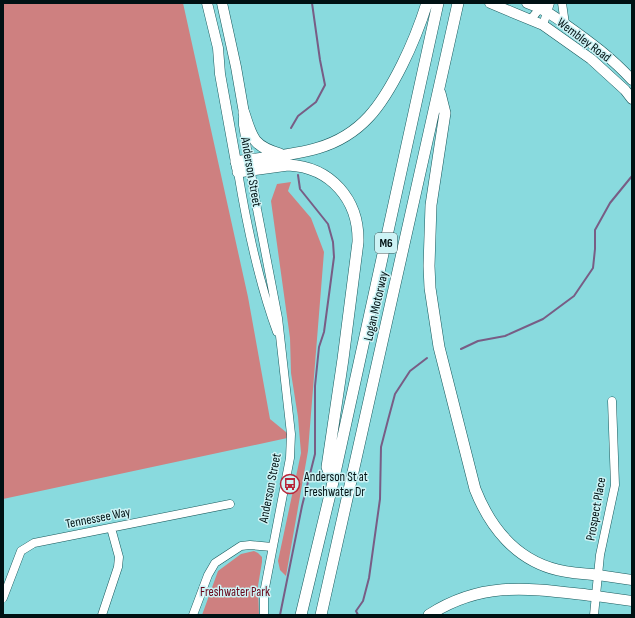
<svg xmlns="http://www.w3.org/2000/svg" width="635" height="618" font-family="'Sofia Sans Condensed',sans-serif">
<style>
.green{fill:#ce8080}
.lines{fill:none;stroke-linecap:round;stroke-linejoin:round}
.stream{stroke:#785d85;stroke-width:2}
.minor-casing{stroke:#195a5d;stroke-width:9}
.major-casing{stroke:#195a5d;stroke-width:11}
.highway-casing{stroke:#195a5d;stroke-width:12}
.minor{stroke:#fff;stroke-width:8}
.major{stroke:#fff;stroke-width:10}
.highway{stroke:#fff;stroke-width:11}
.labels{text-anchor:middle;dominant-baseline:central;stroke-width:3;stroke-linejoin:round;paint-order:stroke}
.shield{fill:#cdf3f5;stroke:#3e5557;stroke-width:1}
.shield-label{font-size:12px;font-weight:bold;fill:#001113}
.street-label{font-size:13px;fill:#001113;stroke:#cdf3f5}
.poi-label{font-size:13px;fill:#001113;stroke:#cdf3f5;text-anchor:start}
.park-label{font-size:13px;fill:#690619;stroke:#cdf3f5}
</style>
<rect width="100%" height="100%" fill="#89dade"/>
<!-- green -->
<path class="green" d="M3 3H183L248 297 270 419 292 437 3 499Z
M291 182 288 191 311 218 324 252 308 451 286 576 280 570 278 561 301 453 298 417 291 373 290 338 271 201 277 184Z
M254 551 258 553 262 557V562L258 586 259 615H202L218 571 241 554Z"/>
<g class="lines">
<!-- stream -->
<path class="stream" d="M291 128 298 116 316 102 325 85 320 60 312 3
M461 349 478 341 505 336 543 319 574 296 593 268 595 249V230L610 203 632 176
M280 615 302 506 315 454V386L319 347 324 332 334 257 333 242 328 224 300 189 298 175
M358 615 356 611 363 601 369 578 380 499 381 447 388 420 395 394 410 371 427 358"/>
<defs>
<path id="minor" d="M562 3 565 24
M531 19 541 7 542 3
M543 25 550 3
M243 118V125L257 209 278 318 291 434 290 458 264 593V615
M238 172C247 227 258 280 277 332
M3 598 21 551 34 543 230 504
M102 615 118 567 119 557 111 528
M193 615 208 575 215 563 241 546 250 545 272 547
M594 615 600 555 615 485 612 401"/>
<path id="major" d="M207 3 218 48 220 74 237 168
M222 3 236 67 244 113
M490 3 543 25 591 59 625 90 632 99
M527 3C542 8 552 15 565 24 589 41 612 58 632 80
M598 575 632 580
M596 596 632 601"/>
<path id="highway" d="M440 93 445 113 431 205 429 266 430 288 439 347 475 489C490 527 516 560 558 570 571 573 584 574 598 575
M244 113C252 138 253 146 280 154
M236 162C263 157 292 156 318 148 362 135 382 105 402 65 412 45 420 25 427 3
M238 172 288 165C331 167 359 200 358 242L343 359 327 467 333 482
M301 615 333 482 438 3
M321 615 458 3
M429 615C485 579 533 589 596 596"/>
</defs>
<!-- minor casing -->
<use href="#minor" class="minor-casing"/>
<!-- major casing -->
<use href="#major" class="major-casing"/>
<!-- highway casing -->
<use href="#highway" class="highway-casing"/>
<!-- minor -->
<use href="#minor" class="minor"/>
<!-- major -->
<use href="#major" class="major"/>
<!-- highway -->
<use href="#highway" class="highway"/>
</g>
<!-- icons -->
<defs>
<symbol id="bus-ring" viewBox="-11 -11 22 22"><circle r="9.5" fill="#cdf3f5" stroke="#b8263a" stroke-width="1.5"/><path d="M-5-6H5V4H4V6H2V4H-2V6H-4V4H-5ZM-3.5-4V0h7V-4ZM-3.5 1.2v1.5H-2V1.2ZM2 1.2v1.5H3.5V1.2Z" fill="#b8263a"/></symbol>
</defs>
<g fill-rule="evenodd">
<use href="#bus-ring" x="279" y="473" width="22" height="22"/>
</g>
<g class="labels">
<!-- shield labels -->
<rect class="shield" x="375" y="233" width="22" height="20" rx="3"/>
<g class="shield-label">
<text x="386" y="243">M6</text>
</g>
<!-- street labels -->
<g class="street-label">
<text transform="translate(584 40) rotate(37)">Wembley Road</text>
<text transform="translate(251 172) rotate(80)">Anderson Street</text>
<text transform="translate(376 306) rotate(-77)">Logan Motorway</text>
<text transform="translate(270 488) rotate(-79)">Anderson Street</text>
<text transform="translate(596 509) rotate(-80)">Prospect Place</text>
<text transform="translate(98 518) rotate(-11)">Tennessee Way</text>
</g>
<!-- poi labels -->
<g class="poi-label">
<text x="304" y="477">Anderson St at<tspan x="304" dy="15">Freshwater Dr</tspan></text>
</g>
<!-- park labels -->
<g class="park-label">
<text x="235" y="592">Freshwater Park</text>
</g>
</g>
<!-- border -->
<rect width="635" height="618" fill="none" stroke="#001113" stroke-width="8"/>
</svg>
